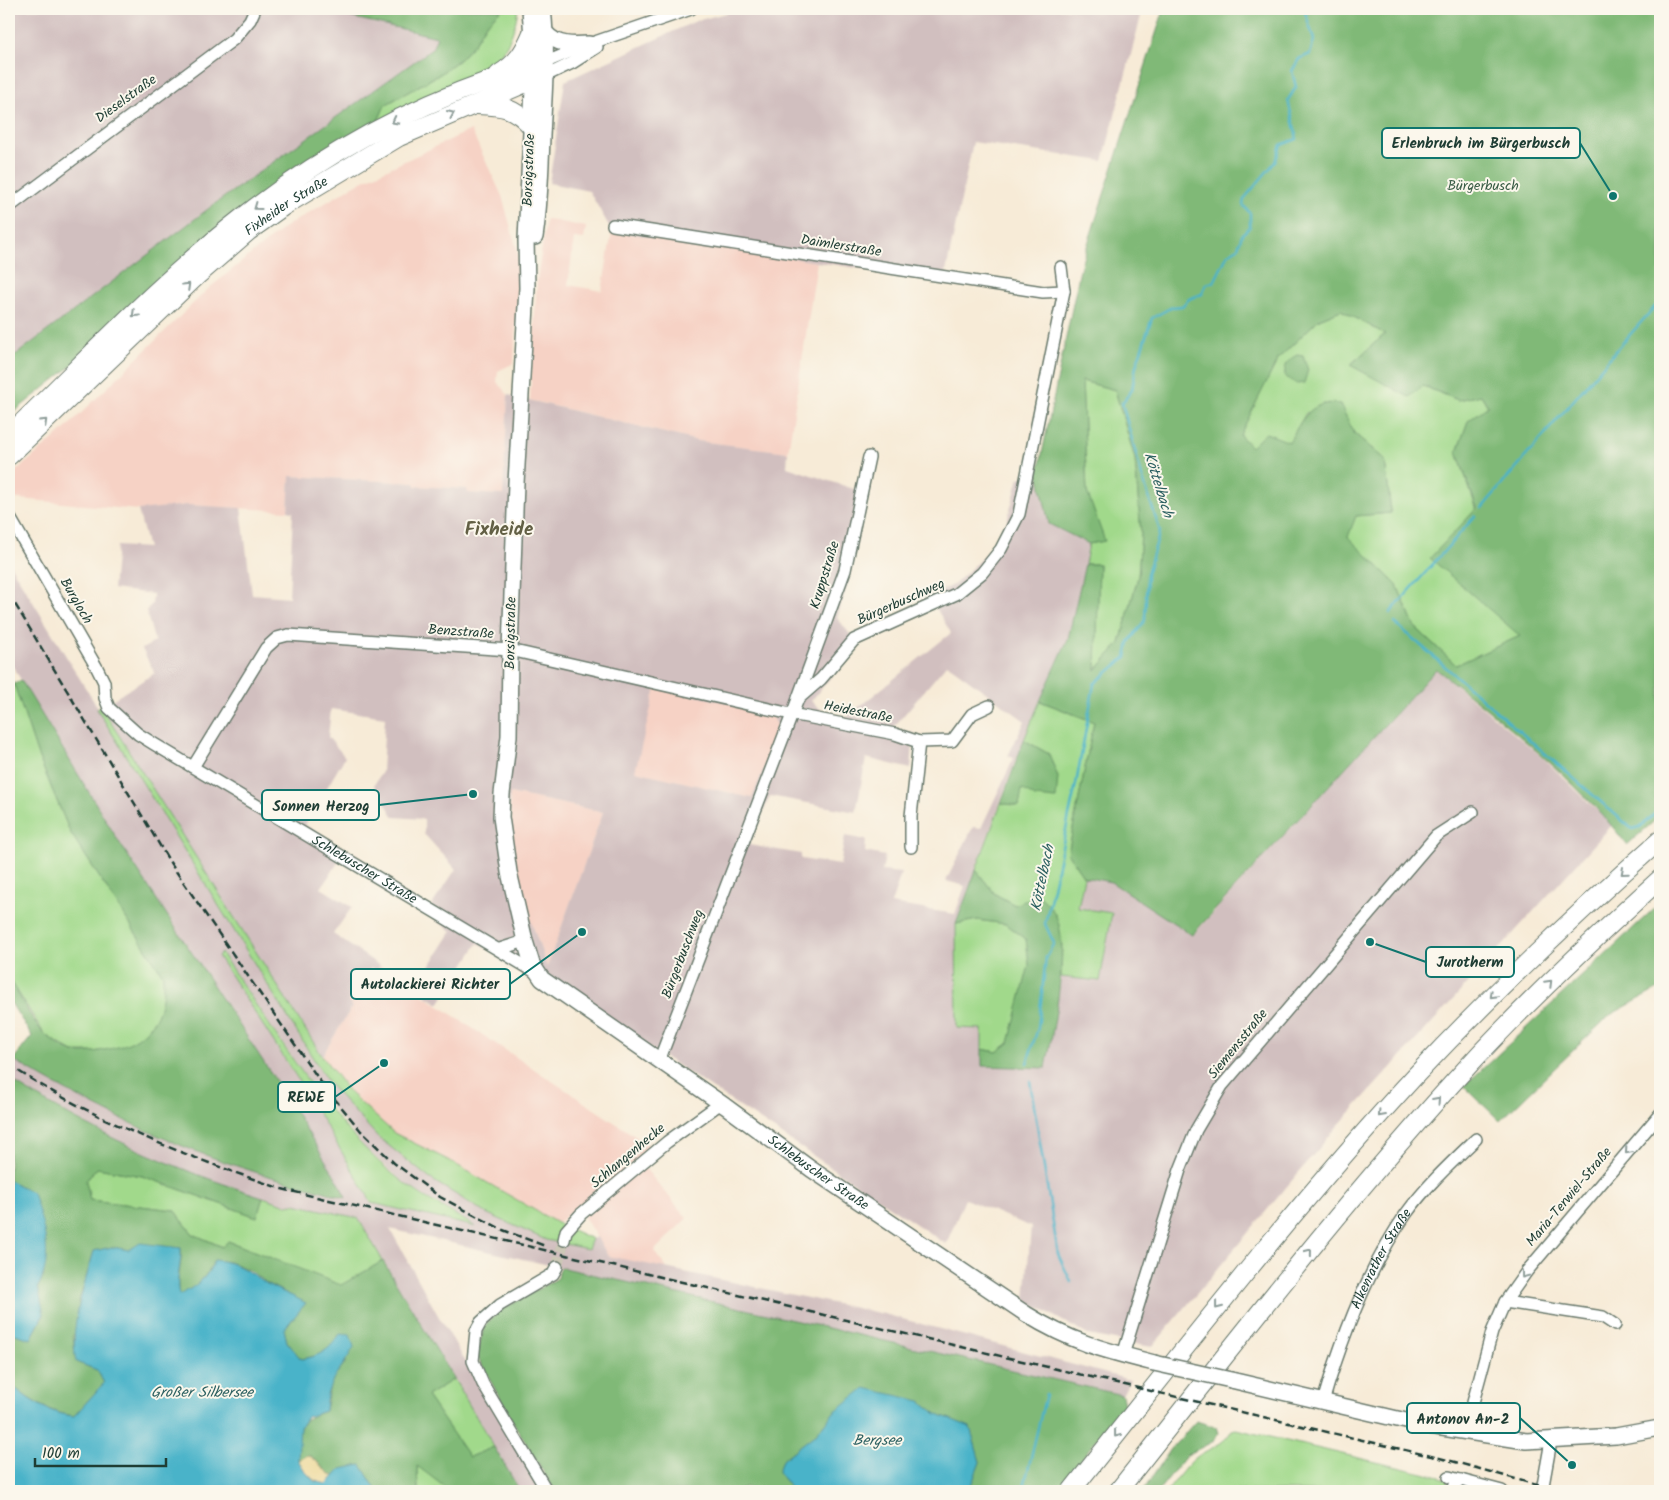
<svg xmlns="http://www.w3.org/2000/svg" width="1669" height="1500" font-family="Kalam,sans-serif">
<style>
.built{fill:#f6d2c5}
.industrial{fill:#d1bfbf;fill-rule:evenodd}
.green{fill:#a1d98b;stroke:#608b60}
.forest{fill:#80b977;stroke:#507b56;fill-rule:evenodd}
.sand{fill:#eeda9e;stroke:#868c69}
.water{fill:#4ab3c9;stroke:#34787e}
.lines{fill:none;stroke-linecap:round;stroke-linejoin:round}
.stream{stroke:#4ab3c9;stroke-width:2.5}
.minor-tunnel{stroke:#ccc8b6;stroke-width:11;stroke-dasharray:11 5.5;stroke-linecap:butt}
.minor-casing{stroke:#6b7a6d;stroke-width:14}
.major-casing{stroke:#6b7a6d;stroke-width:18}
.highway-casing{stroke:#6b7a6d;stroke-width:20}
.minor{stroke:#fff;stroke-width:11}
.major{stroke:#fff;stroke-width:15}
.highway{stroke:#fff;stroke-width:18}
.rail{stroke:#1f3d34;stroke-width:2.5;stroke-dasharray:8 4;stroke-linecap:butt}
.major-bridge-casing{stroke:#6b7a6d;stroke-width:18;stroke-linecap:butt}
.major-bridge{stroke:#fff;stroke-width:15}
.oneway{stroke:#8f9e9a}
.labels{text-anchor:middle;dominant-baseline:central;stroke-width:4;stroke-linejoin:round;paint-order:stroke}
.street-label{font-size:14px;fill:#1f3d34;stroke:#fbf7ec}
.park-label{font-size:14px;fill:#395c45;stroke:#fbf7ec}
.water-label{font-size:15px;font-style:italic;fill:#2c6061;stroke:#fbf7ec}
.district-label{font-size:19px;font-weight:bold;fill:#625f44;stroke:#fbf7ec}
.leader{fill:none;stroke:#0f766e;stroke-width:2}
.callout-dot{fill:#0f766e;stroke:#fbf7ec;stroke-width:2}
.callout{fill:#fbf7ec;stroke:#0f766e;stroke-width:2}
.callout-label{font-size:15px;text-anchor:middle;font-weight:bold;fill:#1f3d34}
</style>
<rect width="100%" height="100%" fill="#fbf7ec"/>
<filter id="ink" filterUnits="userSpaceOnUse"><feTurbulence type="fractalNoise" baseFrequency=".02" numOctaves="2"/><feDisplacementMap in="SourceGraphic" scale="10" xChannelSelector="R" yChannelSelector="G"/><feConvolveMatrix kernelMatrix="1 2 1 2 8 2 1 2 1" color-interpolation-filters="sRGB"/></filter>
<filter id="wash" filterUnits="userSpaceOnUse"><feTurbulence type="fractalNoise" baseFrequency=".0096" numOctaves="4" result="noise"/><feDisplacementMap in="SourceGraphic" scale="20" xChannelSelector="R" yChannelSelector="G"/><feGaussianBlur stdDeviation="1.12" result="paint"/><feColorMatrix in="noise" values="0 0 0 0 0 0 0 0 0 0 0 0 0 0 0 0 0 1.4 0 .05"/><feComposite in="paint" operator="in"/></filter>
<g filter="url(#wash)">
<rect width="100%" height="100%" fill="#f7ebd7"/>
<!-- built -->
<path class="built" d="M471 130 502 196 519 257 514 363 498 371 497 382 508 395 503 495 467 493V489L415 486V483L290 476 288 511 188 505 138 510 9 498V477L63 431 208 289 285 227 362 181Z
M546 219 586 227 584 239 574 238 568 285 602 291 612 231 817 262 788 452 698 441 530 400 537 281Z
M656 688 763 710 772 716 779 729 752 798 634 771Z
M509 793 603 812 547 967 518 884Z
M380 966 451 1014 653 1148 557 1223 448 1160 394 1133 350 1093 322 1056 352 1007 349 1001 372 968 377 971Z
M643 1166 687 1218 654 1251 668 1270 608 1256 583 1215Z"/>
<!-- industrial -->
<path class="industrial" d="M9 9H316L437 36 433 49 216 203 9 360Z
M740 9H1113L1141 16 1103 161 973 142 944 281 612 231 589 191 549 183 565 81 696 21Z
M508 395 698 441 788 452 787 467 866 493 849 579 837 618 858 644 811 701 823 711 844 719 951 633 929 596 955 584 988 552 1005 528 1019 478 1038 473 1049 524 1089 544 1085 564 1068 639 1016 759 956 924 958 1028H982L1046 1068 1061 977 1100 981 1112 914 1077 908 1084 877 1111 882 1193 935 1436 669 1541 756 1612 825 1336 1128 1152 1347 1088 1335 1025 1300 1031 1227 965 1199 946 1244 671 1061 478 943 439 1004 415 989 452 931 426 914 456 869 424 834V819L394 817 374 785 382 772 385 717 331 709 328 737 345 757 305 825 348 852 339 861 321 888 352 907 333 934 380 966 377 971 371 968 349 1001 352 1007 322 1056 101 707 155 673 142 649 155 642 146 611 152 604 153 594 113 589 117 546 148 548 138 510 188 505 241 508 252 594 289 597 293 512 288 511 290 476 415 483V486L467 489 468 493 503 495ZM947 664 1025 721 1008 756 1014 758 981 828 973 827 946 881 965 886 955 914 891 904 901 873 882 871 885 856 865 852 866 840 845 836 840 865 801 859V854L749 845 770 796 856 812 866 758 911 769 914 733 892 729ZM656 688 763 710 772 716 779 729 752 798 635 771ZM510 793 603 812 547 967 518 884 509 802Z
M9 563 295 1030 329 1084 378 1137 588 1249 592 1239 597 1237 608 1256 884 1314 1130 1380 1122 1395 390 1229 439 1317 543 1491H520L358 1218 294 1204 287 1205 216 1183 137 1151 45 1103 9 1079V1057L239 1167 345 1197 280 1087 119 842 9 660ZM221 953 303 1073 365 1148 408 1186 474 1226 372 1203 303 1087 218 956Z"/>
<!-- green -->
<path class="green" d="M502 9H518C516 22 513 34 507 45 486 83 416 104 378 121L385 105 440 74 460 59 473 45 486 24Z
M1341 310 1385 334 1350 365 1423 386 1458 400 1481 395 1488 407 1468 421 1457 452 1520 636 1456 665 1414 626 1397 585 1347 537 1355 516 1391 513 1385 460 1354 433 1340 404 1306 413 1289 442 1251 447 1239 435 1278 359 1319 319Z
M1082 381 1115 390 1135 459 1141 534 1138 577 1120 643 1096 670 1099 564H1085L1089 544 1104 541 1087 492Z
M9 675 14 684 37 753 70 832 163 975 164 997 157 1017 146 1031 136 1040 119 1048 93 1052H73L45 1035 9 978Z
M1040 701 1094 722 1068 854 1084 877 1078 908 1112 913 1100 981 1061 977 1062 944 1015 905 995 894 976 870 1001 803 1019 806 1021 789 1049 754 1024 740Z
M101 707 322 1056 350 1093 394 1133 448 1160 557 1223 592 1239 588 1249 546 1240 486 1213 429 1178 378 1137 329 1084 97 709Z
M977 920 1006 924 1026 939 1030 965 1009 1043 997 1052 982 1049V1029L957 1028 956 924Z
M221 953C277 1033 328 1126 408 1186 429 1201 454 1213 476 1227L372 1203 303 1087 218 956Z
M97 1168 142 1176 257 1217 263 1197 287 1205 294 1204 358 1218 383 1261 341 1286 228 1241 223 1247 193 1234 174 1210 90 1200 86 1181Z
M454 1379 494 1447 469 1457 427 1396Z
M1236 1429 1448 1479 1447 1491H1167C1177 1479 1186 1465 1198 1456 1211 1447 1224 1445 1232 1430Z
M417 1465 450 1491H418Z"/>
<!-- forest -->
<path class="forest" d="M316 9H502L486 24 473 45 460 59 440 74 385 105 378 121 9 416V360L216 203 432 49 437 37Z
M1164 9H1660V816L1627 845C1579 781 1500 719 1436 669L1192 935 1111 882 1084 877 1068 854 1094 722 1040 701 1068 639 1085 564H1099L1096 670 1120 643 1138 577 1141 534 1135 459 1115 390 1082 381 1087 492 1105 541 1089 544 1049 524 1038 473 1081 265ZM1341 310 1385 334 1350 365 1409 397 1423 386 1458 400 1481 395 1488 406 1468 421 1457 452 1477 508 1430 558 1520 636 1456 665 1414 626 1397 585 1348 537 1356 516 1391 513 1385 460 1354 433 1340 404C1310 399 1302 420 1289 442L1266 433 1251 447 1240 435 1278 359 1319 319Z
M1297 355 1303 356 1308 370 1304 383 1297 384 1285 377C1284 366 1287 360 1297 355Z
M21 680 119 842 280 1087 338 1181 346 1198C310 1187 274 1179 240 1167 160 1141 85 1103 13 1060L32 1036 9 1000V978C17 991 36 1028 47 1036 54 1041 65 1050 74 1052 83 1054 95 1052 104 1050 148 1043 165 1018 163 975L70 832 37 753 14 684Z
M1024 740 1049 754 1058 777 1056 799 1035 797 1022 789 1019 806 1001 803Z
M976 870 995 894 1015 905 1039 895C1045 901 1053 909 1056 916 1071 948 1052 1033 1046 1068L982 1066V1049L997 1052 1009 1043 1029 965 1026 939 1006 924 977 920 956 924Z
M1660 903V988L1610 1015 1500 1121 1464 1086Z
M9 1079C88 1131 173 1169 263 1197L257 1217 142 1176 97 1168 86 1181 90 1200 174 1210 193 1234 222 1247 228 1241 341 1285 383 1261 454 1379 427 1396 469 1457 494 1447 520 1491H450L417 1466 418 1491H377L361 1465 341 1469 335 1477C324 1472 319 1461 309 1455L298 1460C298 1430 295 1421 325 1411L331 1380 346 1362 340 1334C329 1351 321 1356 301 1359L287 1342 284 1329 306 1303 268 1284 249 1270 230 1262 214 1260C208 1277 195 1288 179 1296 175 1279 183 1264 181 1248L129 1250 112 1247 94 1251 79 1301 77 1328 73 1336 76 1362 97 1370 104 1383 74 1416C47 1412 29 1400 9 1383V1332L31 1339 44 1315 38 1287 44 1276 33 1193 9 1180Z
M560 1267 1122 1395 1124 1405 1056 1491H969L980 1462 970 1427 935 1413 921 1401 834 1412 817 1433 782 1460 778 1472 789 1486 783 1491H757L746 1487 733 1491H555L510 1417 477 1356 484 1326 499 1311 558 1278Z
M1196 1421 1216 1427 1218 1433 1214 1441 1187 1455 1158 1491H1143L1171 1449Z"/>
<!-- sand -->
<path class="sand" d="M308 1455C319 1461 324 1472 335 1477L327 1484C312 1483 305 1472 298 1460Z"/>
<!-- water -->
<path class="water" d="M9 1180 33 1193C43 1225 55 1255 38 1287L44 1314 31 1339 9 1332Z
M140 1243 181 1248C182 1264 175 1279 179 1295 194 1288 209 1277 214 1260 238 1262 247 1271 267 1284 279 1291 294 1296 306 1303L284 1329 287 1342 301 1359C321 1356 329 1350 340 1334L350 1335 354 1347C341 1371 326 1381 325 1411L307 1417 300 1427 298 1460 305 1471 314 1481 327 1484 341 1469 361 1465 377 1491H9V1383C29 1400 47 1413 74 1416L104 1383 97 1370 76 1362C69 1325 84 1287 94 1251L112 1247 129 1250Z
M865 1388 921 1401 935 1413 970 1427 980 1462 969 1491H793L778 1472 782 1460 817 1433 834 1412Z"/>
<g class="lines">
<!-- stream -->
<path class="stream" d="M1482 508 1618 348 1660 301
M1390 613 1475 516
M1395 623 1632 829 1640 827 1660 809
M1027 1063 1038 1028 1046 957 1054 943 1045 924 1076 784 1094 684 1126 657 1129 642 1145 620 1147 574 1160 531 1142 476 1122 403 1132 390 1136 366 1152 318 1172 307 1182 306 1189 299 1202 294 1206 284 1214 282 1228 254 1238 248 1242 234 1250 227V213L1243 205 1244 199 1275 162 1281 145 1297 139 1288 100 1296 87 1292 71 1299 59 1310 54 1314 40 1304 9
M1030 1081 1058 1254 1071 1282
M1023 1491 1046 1394"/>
</g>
</g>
<g filter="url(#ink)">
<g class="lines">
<!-- minor-tunnel -->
<path class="minor-tunnel" d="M557 1267 564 1240"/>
<defs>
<g id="minor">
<path d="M544 63 589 44 691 9"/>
<path d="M545 76 572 63 597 47"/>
<path d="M9 207 234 39 250 20 255 9"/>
<path d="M613 225 1043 292 1064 291"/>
<path id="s1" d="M9 516 97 668 104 682 105 698 109 708 138 734 154 744 537 973"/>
<path d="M798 698 845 570 869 457"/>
<path d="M919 742 952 741 972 714 989 706"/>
<path d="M193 767 266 648 277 638 288 635 510 650 791 714 895 734 919 742 911 816V847"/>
<path d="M500 949 525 941"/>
<path d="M659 1061 798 699 821 679 854 640 956 594 982 573 1001 549 1019 514 1064 291 1061 267"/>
<path d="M564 1240 566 1231 581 1214 667 1142 721 1103"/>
<path d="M1505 1302 1603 1317 1615 1325"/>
<path d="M1123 1355 1180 1170 1196 1130 1222 1086 1436 836 1473 812"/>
<path id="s2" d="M1323 1402C1342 1337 1367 1270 1406 1214 1426 1186 1452 1162 1476 1139"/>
<path d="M1465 1432 1492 1332 1505 1302 1527 1271 1660 1114"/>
<path d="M1449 1477 1502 1491"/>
<path d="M547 1491 483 1384 473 1361 476 1331 481 1322 500 1305 553 1274 557 1267"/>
<path d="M1453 1491 1455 1485 1461 1480"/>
<path d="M1542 1491 1551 1441"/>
</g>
<g id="major">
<path id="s3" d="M530 9 534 67 526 240 527 288 516 483 510 650 509 736 502 794 501 817 509 872 525 941 532 964 542 979 725 1106 811 1169 1026 1314C1071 1342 1103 1350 1154 1363"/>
<path d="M546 33C557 46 573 45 589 44"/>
<path d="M535 237C540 204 541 170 542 136 544 94 548 51 543 9"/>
<path d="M1231 1380 1423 1425 1526 1441 1616 1436 1660 1428"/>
</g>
<g id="highway">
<path d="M499 74C517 63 524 52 532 33"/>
<path d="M477 105C503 106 514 107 531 126"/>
<path d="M9 435C86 361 159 282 244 216 318 159 402 111 490 80 504 75 520 72 534 67"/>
<path id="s4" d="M9 456 197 276 249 231 284 206 399 137 533 80"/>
<path d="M1071 1491C1183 1351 1293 1208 1415 1076 1493 993 1575 915 1660 840"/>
<path d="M1118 1491C1233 1346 1346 1199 1471 1063 1531 998 1595 938 1660 879"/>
</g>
</defs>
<!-- minor casing -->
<use href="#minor" class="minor-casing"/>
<!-- major casing -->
<use href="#major" class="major-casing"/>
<!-- highway casing -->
<use href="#highway" class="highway-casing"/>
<!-- minor -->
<use href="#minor" class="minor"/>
<!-- major -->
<use href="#major" class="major"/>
<!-- highway -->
<use href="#highway" class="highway"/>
<!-- rail -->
<path class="rail" d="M9 594 171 864 320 1081 361 1131 394 1163 440 1197 503 1230 545 1246
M9 1065C94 1121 186 1156 282 1189L1448 1460 1558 1491"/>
<defs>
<path id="major-bridge" d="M1154 1363 1231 1380"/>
</defs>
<!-- major-bridge casing -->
<use href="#major-bridge" class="major-bridge-casing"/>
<!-- major-bridge -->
<use href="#major-bridge" class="major-bridge"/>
</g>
<!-- one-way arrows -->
<defs><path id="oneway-chevron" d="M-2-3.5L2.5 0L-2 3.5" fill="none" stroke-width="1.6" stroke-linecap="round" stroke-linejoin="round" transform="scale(1.25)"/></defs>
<g class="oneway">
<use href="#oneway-chevron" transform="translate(451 114) rotate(-24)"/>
<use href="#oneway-chevron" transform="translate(395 121) rotate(153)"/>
<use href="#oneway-chevron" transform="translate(257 207) rotate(144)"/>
<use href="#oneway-chevron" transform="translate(187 286) rotate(-44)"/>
<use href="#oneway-chevron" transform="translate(135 314) rotate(136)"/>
<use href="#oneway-chevron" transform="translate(44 422) rotate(-44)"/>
<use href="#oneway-chevron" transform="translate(1624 872) rotate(139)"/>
<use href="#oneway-chevron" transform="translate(1549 983) rotate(-45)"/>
<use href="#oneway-chevron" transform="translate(1493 995) rotate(135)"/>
<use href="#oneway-chevron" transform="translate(1437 1100) rotate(-48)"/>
<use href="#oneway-chevron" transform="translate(1381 1114) rotate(132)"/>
<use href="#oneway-chevron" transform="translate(1628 1151) rotate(131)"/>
<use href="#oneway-chevron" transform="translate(1309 1252) rotate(-51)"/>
<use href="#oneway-chevron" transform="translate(1524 1275) rotate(127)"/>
<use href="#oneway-chevron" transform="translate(1218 1306) rotate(128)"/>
<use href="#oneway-chevron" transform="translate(1117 1434) rotate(128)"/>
</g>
</g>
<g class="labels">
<!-- street labels -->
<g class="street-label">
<text transform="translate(126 99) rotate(-36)">Dieselstraße</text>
<text transform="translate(529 170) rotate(-88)">Borsigstraße</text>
<text stroke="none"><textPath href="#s4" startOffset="374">Fixheider Straße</textPath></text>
<text transform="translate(841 246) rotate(9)">Daimlerstraße</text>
<text transform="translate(825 575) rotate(-73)">Kruppstraße</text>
<text transform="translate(76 601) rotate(60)">Burgloch</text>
<text transform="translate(901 602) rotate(-24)">Bürgerbuschweg</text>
<text transform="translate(461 632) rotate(4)">Benzstraße</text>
<text transform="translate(511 633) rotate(-89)">Borsigstraße</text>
<text transform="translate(858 712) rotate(11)">Heidestraße</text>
<text stroke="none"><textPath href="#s1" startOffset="521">Schlebuscher Straße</textPath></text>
<text transform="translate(683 954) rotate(-69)">Bürgerbuschweg</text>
<text transform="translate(1238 1044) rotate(-51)">Siemensstraße</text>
<text transform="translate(628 1156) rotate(-40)">Schlangenhecke</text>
<text stroke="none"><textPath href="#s3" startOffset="1315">Schlebuscher Straße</textPath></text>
<text transform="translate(1569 1197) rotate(-50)">Maria-Terwiel-Straße</text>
<text stroke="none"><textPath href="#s2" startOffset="155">Alkenrather Straße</textPath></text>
</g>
<!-- park labels -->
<g class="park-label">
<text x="1483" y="186">Bürgerbusch</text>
</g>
<!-- water labels -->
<g class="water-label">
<text transform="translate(1158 485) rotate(73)">Köttelbach</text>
<text transform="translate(1043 878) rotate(-78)">Köttelbach</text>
<text x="202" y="1393">Großer Silbersee</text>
<text x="877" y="1441">Bergsee</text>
</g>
<!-- district labels -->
<g class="district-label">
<text x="499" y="530">Fixheide</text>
</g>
</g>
<!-- callouts -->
<path class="leader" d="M1613 196L1580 143M473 794L379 805M1370 942L1426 962M582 932L510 984M384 1063L335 1097M1572 1465L1520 1418"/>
<g class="callout-dot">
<circle cx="1613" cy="196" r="5"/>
<circle cx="473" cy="794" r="5"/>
<circle cx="1370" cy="942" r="5"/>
<circle cx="582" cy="932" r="5"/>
<circle cx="384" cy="1063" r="5"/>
<circle cx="1572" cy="1465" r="5"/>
</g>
<g class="callout">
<rect x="1382" y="128" width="198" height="30" rx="5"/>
<rect x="262" y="790" width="117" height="30" rx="5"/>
<rect x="1426" y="947" width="88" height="30" rx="5"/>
<rect x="351" y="969" width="159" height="30" rx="5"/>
<rect x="278" y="1082" width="57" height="30" rx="5"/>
<rect x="1407" y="1403" width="113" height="30" rx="5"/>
</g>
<g class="callout-label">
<text x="1481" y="148">Erlenbruch im Bürgerbusch</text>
<text x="321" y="811">Sonnen Herzog</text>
<text x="1470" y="967">Jurotherm</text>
<text x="430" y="989">Autolackierei Richter</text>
<text x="306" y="1102">REWE</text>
<text x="1463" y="1424">Antonov An-2</text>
</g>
<!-- margin -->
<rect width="1669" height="1500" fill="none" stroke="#fbf7ec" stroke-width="30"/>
<!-- scale -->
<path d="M35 1458v8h131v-8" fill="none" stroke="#1f3d34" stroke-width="2.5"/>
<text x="42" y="1458" font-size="15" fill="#1f3d34" stroke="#fbf7ec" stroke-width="4" paint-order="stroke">100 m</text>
</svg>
